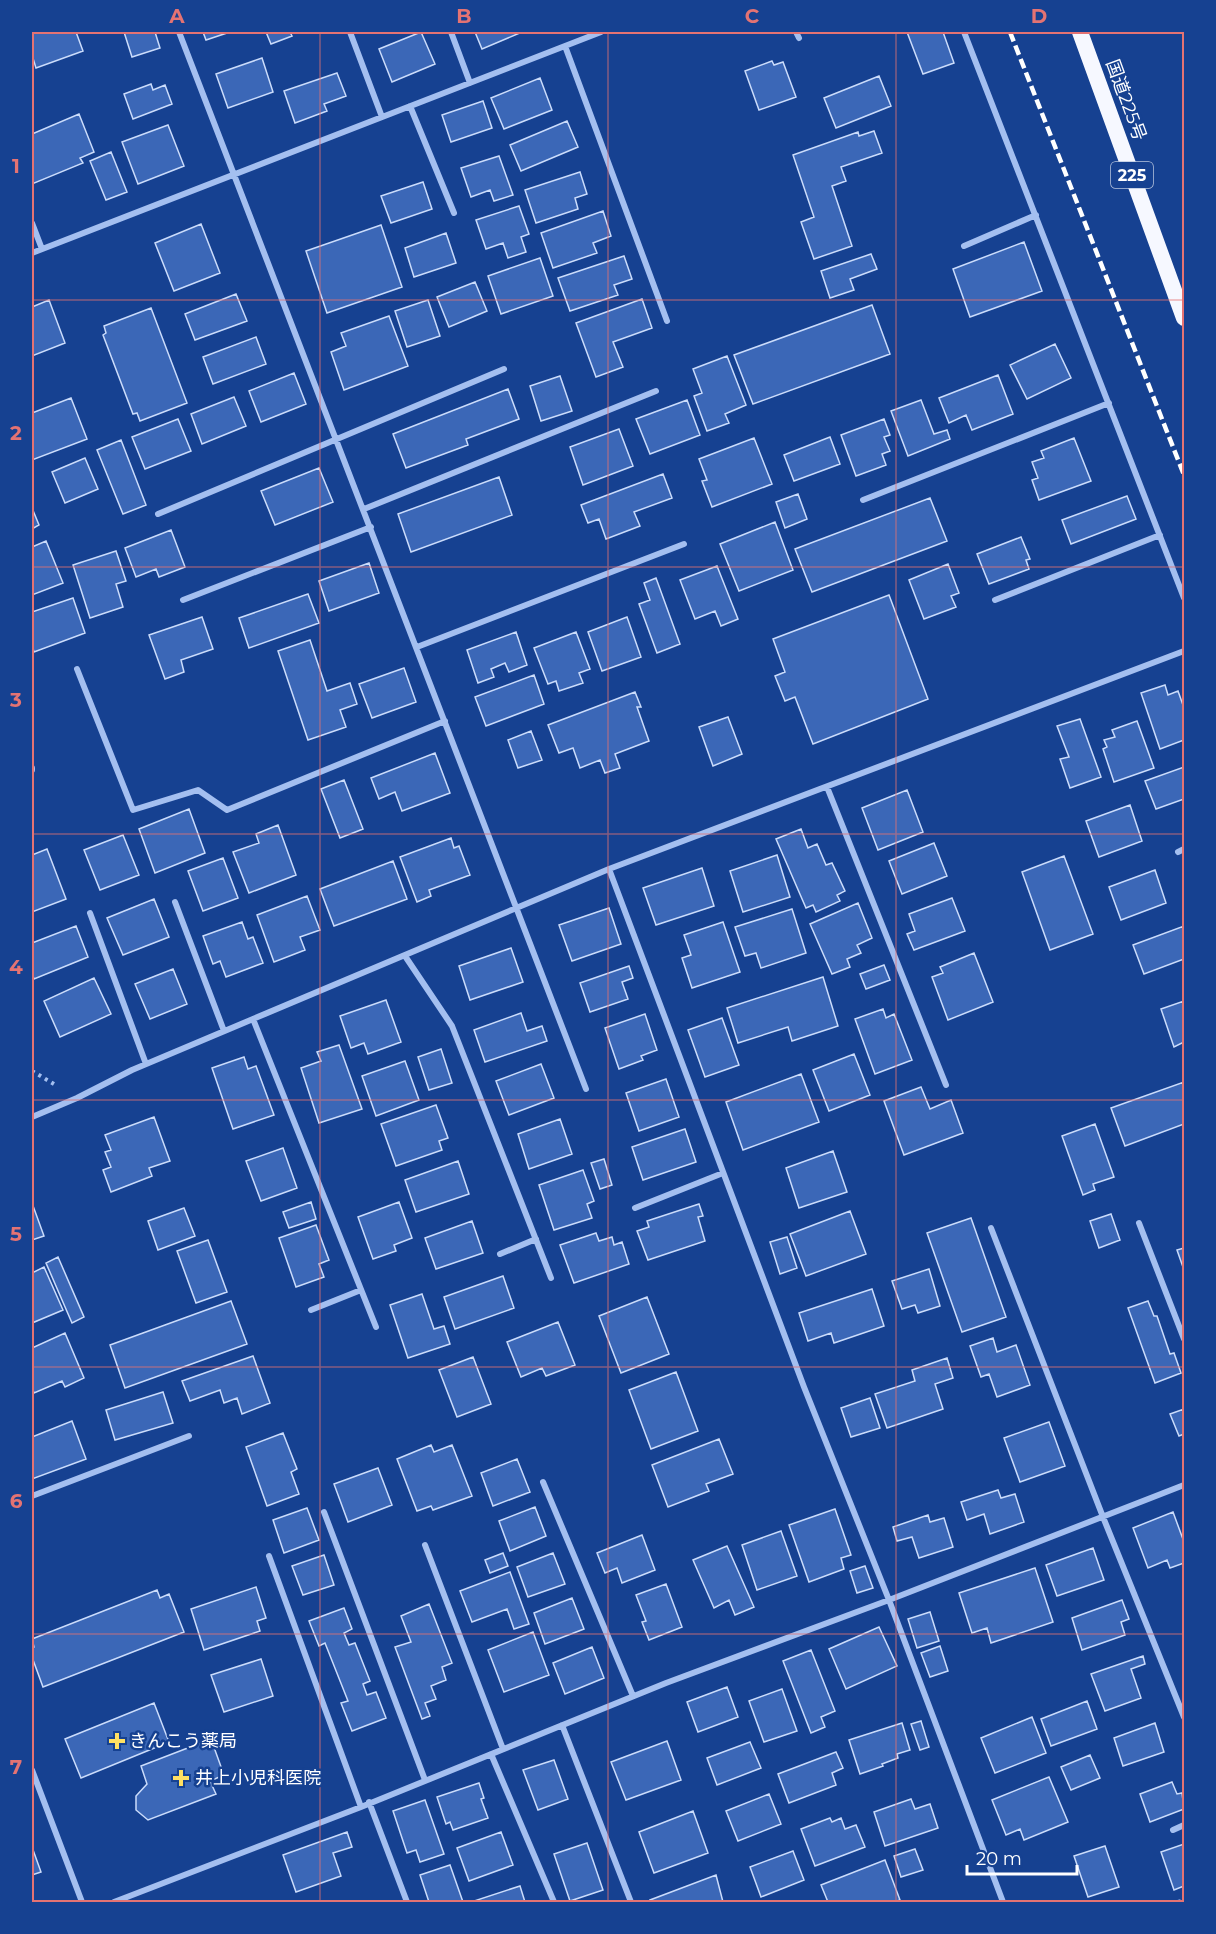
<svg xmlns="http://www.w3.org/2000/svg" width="1216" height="1934" font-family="Montserrat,'Noto Sans JP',sans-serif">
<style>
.building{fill:#3b67b7;stroke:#cbdcfb;stroke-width:1.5}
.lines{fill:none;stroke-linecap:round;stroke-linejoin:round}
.path{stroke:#a4bff0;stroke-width:4;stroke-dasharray:3 4.5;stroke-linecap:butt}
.minor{stroke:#a4bff0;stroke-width:6}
.trunk{stroke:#f6f8ff;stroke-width:16}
.rail{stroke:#fff;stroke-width:4.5;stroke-dasharray:10 4.5;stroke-linecap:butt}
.grid{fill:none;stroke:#e47373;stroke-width:1.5;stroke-opacity:0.55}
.poi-dot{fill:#ffe063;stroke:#164191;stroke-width:2}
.labels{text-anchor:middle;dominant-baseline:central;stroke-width:5;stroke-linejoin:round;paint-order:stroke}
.shield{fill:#164191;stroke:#b9c6de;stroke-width:1.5}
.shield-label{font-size:16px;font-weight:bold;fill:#fff}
.street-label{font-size:18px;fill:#fff;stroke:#164191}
.poi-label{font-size:18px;fill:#fff;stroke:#164191;text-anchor:start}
.neatline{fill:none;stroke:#e47373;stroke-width:2}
.grid-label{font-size:20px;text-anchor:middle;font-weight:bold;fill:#e47373}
</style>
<rect width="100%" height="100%" fill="#164191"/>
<!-- building -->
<path class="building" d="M32 32H76L83 51 36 68 32 55Z
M124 32H155L160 48 132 57Z
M203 32H230L206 40Z
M266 32H290L292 36 271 44Z
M421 32 435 64 392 82 379 49Z
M475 32H522L482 49Z
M907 32H943L954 63 923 74Z
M262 58 273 92 228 108 216 74Z
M772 61 774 65 783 62 796 97 759 110 745 71Z
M337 73 346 96 324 104 327 111 295 123 284 91Z
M879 76 891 106 836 128 824 98Z
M540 78 552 110 504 129 491 98Z
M151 84 153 90 165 85 172 104 133 119 124 94Z
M483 101 492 128 451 142 442 115Z
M79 114 94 152 80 158 83 163 32 184V134Z
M567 121 578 147 521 171 510 145Z
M168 125 184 166 138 184 122 142Z
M874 131 882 153 841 167 846 181 832 186 852 246 814 259 801 222 814 217 793 155 858 132 859 136Z
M111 152 127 192 106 200 90 161Z
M499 156 513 195 494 201 490 190 471 197 461 168Z
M580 172 587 194 575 198 578 209 536 223 525 190Z
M423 182 432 209 391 223 381 196Z
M519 206 529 234 521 237 526 252 508 258 503 243 486 249 476 220Z
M603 211 611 236 593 243 597 253 553 268 541 233Z
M201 224 220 273 174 291 155 243Z
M381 225 402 287 327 313 306 251Z
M446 233 456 263 414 277 405 248Z
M1024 242 1042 291 970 317 953 269Z
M871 254 877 269 850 279 854 290 830 298 821 271Z
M624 256 632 279 614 285 618 295 570 311 558 278Z
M540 258 553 296 501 314 488 276Z
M475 282 487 311 449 327 437 297Z
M236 294 247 321 195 340 185 314Z
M642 299 652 328 613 342 623 367 596 377 576 323Z
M49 300 65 343 32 356V307Z
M428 300 440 336 407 347 395 311Z
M872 305 890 354 753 404 734 355Z
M151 308 187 403 140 421 137 413 133 414 103 335 106 333 104 326Z
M389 316 408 366 344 390 331 352 346 346 341 333Z
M256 337 266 364 213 384 203 357Z
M1055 344 1071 378 1027 399 1010 365Z
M727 356 746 405 725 414 729 423 707 431 694 396 702 393 693 369Z
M294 373 306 404 261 422 249 391Z
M998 375 1013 414 972 430 966 415 949 423 939 398Z
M560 376 572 411 541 421 530 386Z
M508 389 519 419 466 439 468 445 406 468 393 434Z
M234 397 246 426 202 444 191 414Z
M71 398 87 439 32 460V413Z
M687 400 700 435 650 454 636 419Z
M921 400 934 434 947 430 950 439 908 456 891 411Z
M178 419 191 451 145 469 132 437Z
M884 419 890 435 884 437 890 451 882 454 886 465 856 476 841 435Z
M619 429 633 466 583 485 570 447Z
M830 437 840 464 794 481 784 455Z
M754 438 772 484 712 507 702 481 707 480 699 459Z
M1074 438 1091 481 1039 500 1032 480 1038 478 1032 462 1044 458 1041 451Z
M121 440 146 505 123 514 97 450Z
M85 458 98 489 65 503 52 472Z
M319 468 333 502 275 525 261 491Z
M663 474 672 498 634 512 640 526 606 539 599 519 588 523 581 505Z
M499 477 512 515 411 552 398 514Z
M798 494 807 519 785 528 776 502Z
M1127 496 1136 519 1071 544 1062 520Z
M930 498 947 541 812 592 795 549Z
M32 508 39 525 32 529Z
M775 522 793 570 739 591 720 544Z
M171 530 185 567 159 577 156 569 136 577 125 548Z
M1021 537 1030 559 1026 560 1029 569 989 584 977 554Z
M46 541 63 583 32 595V547Z
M116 551 126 581 116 584 123 607 90 618 73 565Z
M369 563 379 593 329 611 319 581Z
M948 564 959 593 951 596 956 607 924 619 909 580Z
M717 566 738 619 721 626 715 611 695 619 680 580Z
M656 578 680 644 657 653 639 604 650 600 644 583Z
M308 594 319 623 249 648 239 618Z
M889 595 928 699 813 744 795 697 785 701 775 676 785 672 773 639Z
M73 598 85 633 34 652 32 645V612Z
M202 617 213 649 181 660 184 672 165 679 149 635Z
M627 617 641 657 602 671 588 632Z
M516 632 527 665 509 672 505 663 491 669 494 677 478 683 467 650Z
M576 632 590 669 579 673 583 683 559 691 556 681 548 684 534 648Z
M310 640 327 691 350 683 357 704 340 710 346 727 308 740 278 651Z
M404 668 416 702 372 718 359 684Z
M534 675 544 704 486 726 475 697Z
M1165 685 1168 695 1178 691 1184 708V740L1160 749 1141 693Z
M635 692 641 707H637L649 741 615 754 620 768 605 773 600 760 580 768 573 748 559 753 548 725Z
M728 717 742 754 713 766 699 727Z
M1080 719 1101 777 1070 788 1060 759 1069 757 1057 726Z
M1137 721 1154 768 1114 782 1103 749 1107 747 1104 740 1115 737 1112 730Z
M531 731 542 760 518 768 508 740Z
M435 753 450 793 402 811 395 792 379 799 371 778Z
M1184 767V799L1156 809 1145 781Z
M344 780 363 829 340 838 321 789Z
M907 790 923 832 878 850 862 808Z
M1130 805 1142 841 1099 857 1086 821Z
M189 809 205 853 155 873 139 829Z
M278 825 296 875 249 893 233 852 259 843 256 834Z
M801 829 808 848 817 844 826 865 832 863 845 891 837 895 840 901 816 912 813 905 806 908 776 839Z
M123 835 139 875 100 890 84 850Z
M451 838 454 848 459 846 470 875 429 890 431 896 417 902 400 857Z
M934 843 947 876 902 894 889 861Z
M47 849 66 899 32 912V855Z
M777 855 790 897 743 912 730 871Z
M1064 856 1093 934 1050 950 1022 872Z
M223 858 238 898 203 911 188 871Z
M393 861 407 899 334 926 320 889Z
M702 868 714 906 656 925 643 888Z
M1155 870 1166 903 1121 920 1109 887Z
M307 896 320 930 300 937 305 950 274 962 257 915Z
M952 898 965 931 914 950 907 934 915 931 909 914Z
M154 899 169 937 123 955 107 918Z
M858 903 872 938 857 945 861 953 847 959 850 967 832 974 810 924Z
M609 908 621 944 572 961 559 925Z
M792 909 806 953 761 968 756 953 745 956 735 927Z
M242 922 248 939 253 937 263 963 226 977 220 961 213 964 203 936Z
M723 922 740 972 692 988 682 958 691 955 684 935Z
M76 926 88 957 34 979 32 973V943Z
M1184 926V959L1144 974 1133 945Z
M511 948 523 982 470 1000 459 966Z
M974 953 993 1002 948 1020 932 977 943 973 940 967Z
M884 965 890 980 866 989 860 974Z
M629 966 633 978 622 982 628 999 590 1012 580 983Z
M173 969 187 1004 150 1019 135 984Z
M823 977 838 1026 792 1041 788 1027 738 1043 727 1008Z
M94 978 111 1014 60 1037 44 1001Z
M386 1000 401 1042 368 1054 364 1043 351 1048 340 1016Z
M1184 1001V1042L1174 1047 1161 1009Z
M883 1009 886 1018 894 1014 912 1060 875 1074 855 1019Z
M521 1013 527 1031 542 1026 547 1041 485 1062 474 1030Z
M645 1014 657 1050 641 1056 643 1060 619 1069 605 1028Z
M722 1018 739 1065 705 1077 688 1030Z
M339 1045 362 1109 319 1123 301 1068 321 1061 317 1052Z
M441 1049 452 1083 429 1090 418 1057Z
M854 1054 870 1095 829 1111 813 1070Z
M244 1057 248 1069 256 1066 274 1115 233 1129 212 1068Z
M405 1061 419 1100 376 1116 362 1076Z
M541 1064 554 1098 509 1115 496 1081Z
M801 1074 819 1122 743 1150 726 1102Z
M666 1079 679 1117 639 1131 626 1093Z
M1184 1082V1124L1125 1146 1111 1108Z
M921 1087 930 1109 951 1100 963 1133 904 1155 884 1101Z
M436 1105 448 1138 439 1141 442 1150 396 1166 381 1124Z
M154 1117 170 1161 149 1168 152 1176 111 1192 103 1170 111 1167 105 1152 111 1150 105 1135Z
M560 1119 572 1154 529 1169 518 1134Z
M1095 1124 1114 1177 1093 1184 1095 1190 1083 1195 1062 1136Z
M685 1129 696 1162 643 1180 632 1147Z
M283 1148 297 1188 261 1201 246 1161Z
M833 1151 847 1192 799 1208 786 1168Z
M604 1159 612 1185 600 1189 591 1163Z
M458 1161 469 1194 416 1212 405 1180Z
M583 1170 594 1201 587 1204 592 1218 554 1230 539 1185Z
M311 1202 316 1219 289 1228 283 1212Z
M399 1202 412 1238 394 1245 396 1251 373 1259 358 1217Z
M32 1203 44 1236 32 1240Z
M699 1204 703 1216 698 1217 705 1241 648 1260 637 1231 649 1227 647 1221Z
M184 1208 195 1236 158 1250 148 1221Z
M850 1211 866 1254 806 1276 790 1234Z
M1111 1214 1120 1240 1099 1248 1090 1221Z
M971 1218 1006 1317 962 1332 927 1233Z
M472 1221 483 1253 436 1269 425 1238Z
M316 1225 329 1260 319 1264 324 1277 296 1287 279 1238Z
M596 1233 599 1241 612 1237 614 1245 622 1242 629 1264 574 1283 560 1245Z
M787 1237 797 1268 780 1274 770 1242Z
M208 1240 227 1292 196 1303 177 1251Z
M1184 1248V1270L1177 1250Z
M58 1257 84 1317 72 1323 46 1263Z
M44 1267 63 1310 32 1323V1273Z
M929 1269 940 1306 918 1313 915 1305 902 1309 892 1281Z
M503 1276 514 1308 455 1329 444 1297Z
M872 1289 884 1326 834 1343 831 1333 808 1341 799 1313Z
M422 1294 434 1329 444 1326 450 1344 408 1358 390 1305Z
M647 1297 669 1354 621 1373 599 1316Z
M231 1301 247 1344 125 1388 110 1345Z
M1148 1301 1154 1316H1157L1170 1354 1174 1353 1181 1373 1155 1383 1128 1308Z
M558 1322 575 1365 546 1376 542 1368 521 1377 507 1342Z
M65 1333 84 1378 65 1387 62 1381 34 1393 32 1387V1348Z
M993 1338 997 1352 1016 1345 1030 1385 997 1397 989 1374 981 1377 970 1346Z
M253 1356 270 1403 242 1414 237 1398 224 1403 220 1390 190 1401 182 1381Z
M473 1357 491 1404 457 1417 439 1370Z
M947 1358 953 1378 935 1384 943 1409 887 1428 875 1394 915 1381 912 1370Z
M676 1372 698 1431 651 1449 629 1390Z
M163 1392 173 1423 115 1440 106 1410Z
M870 1398 880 1428 851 1437 841 1408Z
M1184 1409V1434L1179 1436 1170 1414Z
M72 1421 86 1459 32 1479V1437Z
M1049 1422 1065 1466 1020 1482 1004 1438Z
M283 1433 297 1469 291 1472 299 1494 267 1506 246 1447Z
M719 1439 733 1474 706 1484 709 1491 668 1507 652 1465Z
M431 1445 434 1452 452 1445 472 1496 433 1510 431 1506 417 1511 397 1459Z
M517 1459 530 1492 493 1506 481 1473Z
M378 1468 392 1505 348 1522 334 1484Z
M998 1490 1001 1498 1015 1494 1024 1522 990 1534 984 1514 967 1520 961 1502Z
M535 1507 546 1536 510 1551 499 1521Z
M307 1508 319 1540 284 1553 273 1520Z
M835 1509 851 1555 841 1558 844 1569 809 1582 789 1525Z
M1173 1512 1184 1542V1563L1170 1568 1167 1560 1148 1568 1133 1528Z
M928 1515 930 1522 944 1518 953 1547 919 1558 912 1537 897 1541 893 1527Z
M781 1531 797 1576 757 1590 742 1545Z
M642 1535 655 1570 622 1583 617 1568 605 1573 597 1553Z
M727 1546 754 1607 735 1615 729 1600 714 1608 693 1560Z
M1093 1548 1104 1580 1057 1596 1046 1565Z
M503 1553 508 1566 490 1573 485 1560Z
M553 1553 565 1584 528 1597 517 1567Z
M324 1555 334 1585 303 1595 292 1566Z
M865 1566 873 1588 857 1593 850 1571Z
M1035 1568 1053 1622 991 1643 987 1628 972 1633 959 1593Z
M510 1572 529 1624 514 1629 507 1609 472 1622 460 1591Z
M666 1584 682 1627 649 1640 642 1622 646 1621 636 1595Z
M256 1587 266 1618 257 1621 260 1631 204 1650 191 1609Z
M157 1590 160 1598 169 1594 184 1632 43 1687 32 1657V1648L34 1647 32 1639Z
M572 1598 584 1629 545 1644 534 1613Z
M1122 1600 1129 1619 1121 1622 1125 1635 1082 1650 1072 1618Z
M429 1604 452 1663 442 1667 446 1680 431 1686 436 1699 425 1703 430 1716 422 1719 395 1647 411 1642 401 1616Z
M344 1608 352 1629 344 1633 349 1645 355 1643 370 1681 363 1684 367 1695 376 1692 386 1718 352 1731 341 1703 348 1701 325 1643 319 1646 309 1621Z
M930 1612 939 1641 917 1648 908 1619Z
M879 1627 897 1666 846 1689 829 1649Z
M533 1632 549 1675 504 1692 488 1650Z
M940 1646 948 1671 930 1677 921 1653Z
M592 1647 604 1678 565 1694 553 1663Z
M811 1650 835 1711 821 1717 825 1727 811 1733 783 1661Z
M1143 1656 1145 1664 1131 1669 1141 1698 1105 1711 1091 1674Z
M261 1659 273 1696 224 1712 211 1675Z
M727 1687 738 1717 698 1732 687 1702Z
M782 1689 797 1731 764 1742 749 1701Z
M1087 1701 1097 1729 1051 1746 1041 1719Z
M154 1703 169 1742 81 1778 65 1739Z
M1032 1717 1046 1753 995 1773 981 1738Z
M921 1721 929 1747 920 1750 911 1724Z
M902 1723 910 1750 897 1754 898 1758 882 1764 883 1766 860 1774 849 1740Z
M1155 1723 1164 1752 1123 1766 1114 1738Z
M211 1739 224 1775 210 1781 216 1794 148 1820 136 1810V1796L147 1784 141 1766Z
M667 1741 681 1780 626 1800 611 1762Z
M750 1742 761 1768 717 1785 707 1758Z
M836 1752 843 1768 832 1773 836 1785 789 1803 778 1774Z
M1090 1755 1100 1778 1071 1790 1061 1767Z
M554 1760 568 1799 538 1810 523 1770Z
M1049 1777 1068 1822 1024 1840 1020 1829 1006 1835 992 1800Z
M1172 1782 1177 1794 1182 1793 1184 1809 1150 1822 1140 1794Z
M479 1783 484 1798 481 1799 488 1818 453 1830 450 1822 446 1824 437 1797Z
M769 1794 781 1824 738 1841 726 1811Z
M911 1799 915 1809 930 1804 938 1828 885 1846 874 1812Z
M425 1800 444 1854 420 1862 416 1850 407 1853 393 1811Z
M693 1811 708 1853 654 1873 639 1832Z
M830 1818 832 1822 841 1818 845 1829 856 1825 865 1847 815 1866 801 1829Z
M347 1832 352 1847 333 1853 341 1876 296 1892 283 1855Z
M501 1832 513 1865 469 1881 457 1848Z
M587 1843 603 1890 570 1901 554 1854Z
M1184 1844V1886L1174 1890 1161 1852Z
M1105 1846 1119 1887 1088 1897 1074 1856Z
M32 1847 41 1872 32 1875Z
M915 1849 923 1870 901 1877 894 1856Z
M793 1851 804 1880 761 1897 750 1867Z
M885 1860 900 1900 894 1902H828L821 1885Z
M450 1865 463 1902H429L420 1875Z
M716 1875 723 1902H651L650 1900Z
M520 1886 525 1902H475L474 1901Z"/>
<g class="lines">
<!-- path -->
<path class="path" d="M32 1071 54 1084
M1178 1902 1184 1900"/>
<!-- minor -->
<path class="minor" d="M179 32 586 1089
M350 32 382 117
M451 32 470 83
M796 32 799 38
M964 32 1184 598
M565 46 667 321
M410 106 454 213
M32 223 42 249
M964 246 1036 215
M32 253 601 32
M863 500 1109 403
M364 509 656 391
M158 514 504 369
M183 600 371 527
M995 600 1160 535
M417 647 684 544
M77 669 133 810 198 790 227 810 445 721
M32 768V770
M827 787 946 1085
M1178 852 1184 849
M609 869 804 1387 889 1600 1003 1902
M175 902 224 1031
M90 913 146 1064
M405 956 452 1026 551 1278
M253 1019 376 1327
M32 1117 77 1098 132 1070 609 869 1184 651
M635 1208 723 1173
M1139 1223 1184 1339
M991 1228 1103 1517 1184 1717
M500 1254 536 1239
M311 1310 361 1290
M543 1482 633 1696
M32 1496 189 1436
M324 1512 425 1780
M425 1545 503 1749
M269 1556 361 1807
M562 1725 631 1902
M491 1754 554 1902
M32 1770 82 1902
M369 1802 407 1902
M1173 1830 1184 1825
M114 1902 361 1807 666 1683 889 1600 1184 1485"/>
<!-- trunk -->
<path class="trunk" d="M1080 32 1184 318"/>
<!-- rail -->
<path class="rail" d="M1010 32 1184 475"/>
</g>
<!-- grid -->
<path class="grid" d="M320 32V1902M608 32V1902M896 32V1902M32 300H1184M32 567H1184M32 834H1184M32 1100H1184M32 1367H1184M32 1634H1184"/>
<!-- markers -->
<g class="poi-dot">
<path d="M114 1732h6v6h6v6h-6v6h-6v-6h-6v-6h6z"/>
<path d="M178 1769h6v6h6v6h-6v6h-6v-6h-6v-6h6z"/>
</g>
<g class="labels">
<!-- shield labels -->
<rect class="shield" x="1111" y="162" width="42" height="26" rx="4.5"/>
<g class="shield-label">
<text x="1132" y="175">225</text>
</g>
<!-- street labels -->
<g class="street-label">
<text transform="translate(1126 100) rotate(70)">国道225号</text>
</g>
<!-- poi labels -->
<g class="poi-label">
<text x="129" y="1741">きんこう薬局</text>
<text x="195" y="1778">井上小児科医院</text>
</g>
</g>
<!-- border -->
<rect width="1216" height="1934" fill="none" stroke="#164191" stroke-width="66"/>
<!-- scale -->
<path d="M967 1865v9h110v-9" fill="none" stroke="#ffffff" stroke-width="3"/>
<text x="976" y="1865" font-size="18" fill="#ffffff" stroke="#164191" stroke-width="4.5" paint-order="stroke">20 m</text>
<rect x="33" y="33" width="1150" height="1868" class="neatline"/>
<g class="grid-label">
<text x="177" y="23">A</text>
<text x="464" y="23">B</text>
<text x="752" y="23">C</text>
<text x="1039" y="23">D</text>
<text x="16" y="173">1</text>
<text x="16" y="440">2</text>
<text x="16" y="707">3</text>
<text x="16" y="974">4</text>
<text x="16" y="1241">5</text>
<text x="16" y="1508">6</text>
<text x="16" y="1774">7</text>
</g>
</svg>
